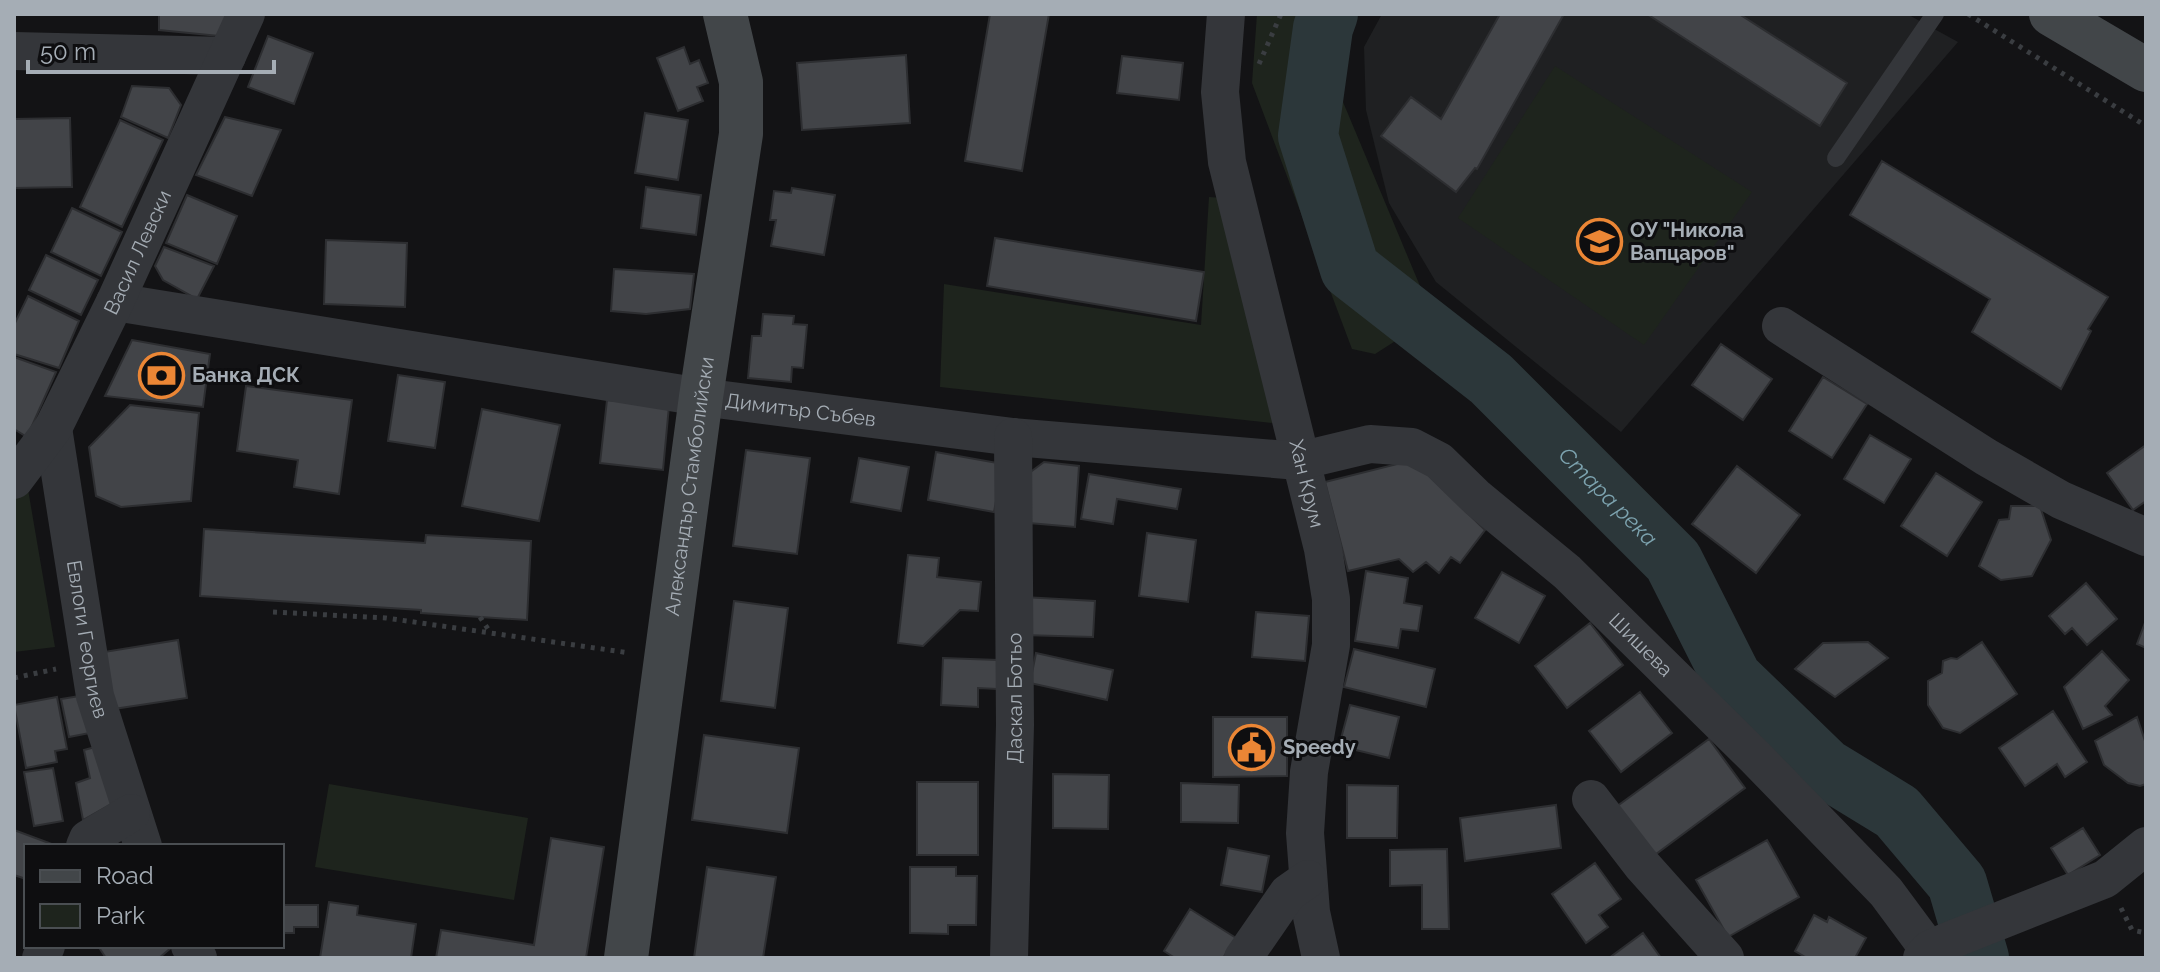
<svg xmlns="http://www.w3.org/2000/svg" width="2160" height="972" font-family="Raleway,sans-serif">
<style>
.built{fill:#1f2022}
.green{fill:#1e241d}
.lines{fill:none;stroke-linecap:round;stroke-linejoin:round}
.river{stroke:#2c373a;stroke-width:60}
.building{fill:#424448;stroke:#2d2e31;stroke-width:2}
.path{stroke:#3a3d41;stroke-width:5;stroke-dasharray:4 6;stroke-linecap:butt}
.lane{stroke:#34363a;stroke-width:18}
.street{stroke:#34363a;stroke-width:38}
.secondary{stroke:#424649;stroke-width:44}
.labels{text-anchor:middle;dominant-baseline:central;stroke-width:6;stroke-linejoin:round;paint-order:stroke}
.poi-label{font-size:20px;font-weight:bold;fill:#a5adb5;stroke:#0e0e10;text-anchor:start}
.street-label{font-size:20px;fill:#a5adb5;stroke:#0e0e10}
.water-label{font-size:22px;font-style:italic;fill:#7da3af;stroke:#0e0e10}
</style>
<rect width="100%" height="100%" fill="#131315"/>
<!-- built -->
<path class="built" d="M1382 14H1907L1958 42 1621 432 1436 282 1389 203 1366 110 1364 47Z"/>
<!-- green -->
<path class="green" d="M1257 14H1350L1341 33 1338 90 1433 317 1375 354 1352 349 1252 83Z
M1555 66 1752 192 1644 345 1458 218Z
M1209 197 1238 199 1291 425 940 387 944 284 1201 325Z
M24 466 55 647 14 652V480Z
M329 784 528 818 514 900 315 867Z"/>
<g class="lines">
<!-- river -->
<path class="river" id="s1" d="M1328 14 1323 28 1308 136 1350 269 1491 379 1673 561 1732 678 1825 768 1897 812 1957 883 1979 958"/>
</g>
<!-- building -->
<path class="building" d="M159 14H232L219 36 159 30Z
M990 14H1049L1022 171 965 161Z
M1500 14H1564L1477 169 1475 168 1456 192 1381 136 1411 97 1441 119Z
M1647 14H1739L1847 83 1820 126Z
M268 36 313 53 294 104 248 87Z
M684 47 690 64 699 60 708 83 697 87 703 101 678 111 657 58Z
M906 55 910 123 802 130 797 63Z
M1122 56 1183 63 1179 100 1117 93Z
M132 86 169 88 181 105 168 138 121 117Z
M645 113 688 120 678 180 635 173Z
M225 117 281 130 252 196 196 175Z
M70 118 72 187 14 188V119Z
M120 120 163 140 122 227 80 207Z
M1882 161 2108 297 2088 329 2091 331 2061 389 1972 332 1990 299 1850 215Z
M646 187 701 195 696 235 641 228Z
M792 188 835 195 824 255 771 246 776 220H770L774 191 791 193Z
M187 195 237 216 217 264 166 243Z
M72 208 122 232 101 276 51 252Z
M995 238 1204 272 1196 321 987 286Z
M326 240 407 243 405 307 324 304Z
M164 247 214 266 197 299 163 280 155 266Z
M46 255 98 280 81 315 29 290Z
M614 269 694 274 690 309 646 314 611 311Z
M28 296 79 321 59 368 14 354V325Z
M763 314 794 316 793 324 807 325 803 368 792 367 791 382 748 378 752 336H761Z
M132 340 210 354 203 407 105 396Z
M1721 344 1772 379 1743 420 1692 385Z
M14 357 56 372 27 437 14 429Z
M398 375 445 382 435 448 388 441Z
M1823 377 1867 404 1832 458 1789 431Z
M246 386 352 400 339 494 294 487 298 460 237 451Z
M607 400 669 406 663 470 600 463Z
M130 405 199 413 191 501 121 507 96 496 89 447Z
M482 409 560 425 539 521 462 506Z
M1870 435 1911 459 1884 503 1844 479Z
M2146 445V501L2133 510 2107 473Z
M746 450 810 458 797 554 733 546Z
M936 452 1003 464 994 512 928 500Z
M859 458 909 467 901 511 851 502Z
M1413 460 1485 530 1460 563 1451 557 1439 573 1426 562 1413 572 1399 559 1348 571 1325 482Z
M1044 462 1079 466 1075 527 1017 522 1021 479Z
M1737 466 1800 515 1756 573 1692 524Z
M1936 473 1982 502 1947 556 1901 526Z
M1089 474 1181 489 1177 509 1117 499 1113 524 1081 519Z
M2011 506H2040L2051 540 2032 576 2001 580 1979 566 1999 520 2009 519Z
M204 529 425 543 426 535 531 541 527 620 421 613V610L200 596Z
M1147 533 1196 540 1188 602 1139 596Z
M908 555 939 558 937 577 981 582 978 611 960 610 923 646 898 643Z
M1366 571 1408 578 1404 603 1422 606 1418 631 1401 629 1398 648 1355 641Z
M1502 572 1545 596 1519 643 1475 618Z
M2086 583 2117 619 2087 645 2072 628 2065 634 2049 616Z
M1023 597 1095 601 1093 637 1022 635Z
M734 601 788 608 775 708 721 701Z
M1256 612 1309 616 1305 661 1252 657Z
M2146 620V648L2137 644Z
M1590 623 1623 665 1567 708 1535 666Z
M178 640 187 698 107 710 98 653Z
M1868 642 1888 658 1835 697 1795 669 1823 643Z
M1982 642 2017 694 1960 733 1943 728 1928 705V681L1942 673 1943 661 1951 658 1957 659Z
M1354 649 1435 669 1426 707 1344 687Z
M2102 651 2129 680 2105 706 2112 715 2083 729 2064 687Z
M1036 653 1113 670 1107 700 1030 683Z
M943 658 998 660 997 689 978 688V707L941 705Z
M1640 692 1672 733 1621 772 1589 731Z
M92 694 100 731 69 737 61 699Z
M57 697 67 749 55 751 57 762 26 768 14 705Z
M1350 705 1399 717 1389 758 1339 746Z
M2053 711 2087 762 2065 777 2057 764 2025 786 1999 748Z
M1213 717H1287V776L1213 777Z
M2137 717 2146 744V784L2140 786 2128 783 2104 765 2095 741Z
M704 735 799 748 787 833 692 820Z
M1709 739 1745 788 1652 857 1616 807Z
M99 746 113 803 83 820 76 783 90 778 84 750Z
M53 768 63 821 34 826 24 772Z
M1053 774 1109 775 1108 829 1053 828Z
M917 782H978V855H917Z
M1181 783 1239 785 1238 823 1181 822Z
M1347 785 1398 786 1397 838H1347Z
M1556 805 1561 848 1465 861 1460 818Z
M2083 828 2100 855 2068 875 2051 848Z
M14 830 57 846H26V879L14 875Z
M551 838 604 847 586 958H436L441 930 534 945Z
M1767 840 1799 897 1728 937 1696 880Z
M1228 848 1269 856 1262 892 1221 885Z
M1447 849 1449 929H1422V885L1390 886V850Z
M1595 863 1621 899 1599 915 1608 927 1586 943 1552 894Z
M707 867 776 877 763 958H694Z
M910 867H956V876H977L976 925H948V934L910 933Z
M329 902 358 906 357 915 416 924 411 958H320Z
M282 905H318V927H294V933H282Z
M1190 909 1236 938 1223 958H1175L1164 951Z
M1814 915 1827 922 1829 917 1866 938 1855 958H1807L1795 951Z
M1643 933 1661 958H1609Z
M98 946H172V947L159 958H106Z"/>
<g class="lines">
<!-- path -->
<path class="path" d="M1968 14 2146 126
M1259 64 1281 14
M273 612 386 618 630 653
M480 617 490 632
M14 678 56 669
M2121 908 2132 930 2146 933"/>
<!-- lane -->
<path class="lane" d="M1836 158 1935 14"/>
<!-- street -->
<g class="street">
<path id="s2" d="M1226 14 1220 92 1227 162 1323 549 1331 599V645L1309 772 1305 833 1311 912 1321 958"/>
<path d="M14 51 227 56"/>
<path id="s3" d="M115 302 701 397 1013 437 1299 461 1370 444 1412 447 1439 461 1477 498 1567 572 1756 758 1886 892 1929 950"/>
<path d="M1781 326 1986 457 2061 500 2146 537"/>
<path id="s4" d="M53 428 95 696 143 846"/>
<path id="s5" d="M14 480 53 428 115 302 246 14"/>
<path d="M1591 799 1641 864 1725 958"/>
<path d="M85 846 88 839 131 813"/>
<path d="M190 946 198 958"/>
<path d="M41 958 46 946"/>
<path id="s6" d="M1009 958 1015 725 1013 437"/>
<path d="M1243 958 1288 893 1308 879"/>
<path d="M1922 958 1929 950 1946 942 2105 879 2146 846"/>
</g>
<!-- secondary -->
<g class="secondary">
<path d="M2051 14 2146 70"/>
<path id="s7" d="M626 958 701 397 741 134V82L725 14"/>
</g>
</g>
<!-- icons -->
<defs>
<symbol id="school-ring" viewBox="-11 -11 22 22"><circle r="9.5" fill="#0e0e10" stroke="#eb8635" stroke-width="1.5"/><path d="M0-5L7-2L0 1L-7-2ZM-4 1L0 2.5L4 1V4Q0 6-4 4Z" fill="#eb8635"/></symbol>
<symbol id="bank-ring" viewBox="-11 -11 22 22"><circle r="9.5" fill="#0e0e10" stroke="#eb8635" stroke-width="1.5"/><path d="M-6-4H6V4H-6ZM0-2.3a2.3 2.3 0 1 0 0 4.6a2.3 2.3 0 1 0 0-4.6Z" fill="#eb8635"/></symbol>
<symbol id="civic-ring" viewBox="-11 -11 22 22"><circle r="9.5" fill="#0e0e10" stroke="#eb8635" stroke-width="1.5"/><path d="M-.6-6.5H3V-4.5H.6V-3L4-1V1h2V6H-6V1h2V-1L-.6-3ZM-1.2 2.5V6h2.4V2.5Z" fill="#eb8635"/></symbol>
</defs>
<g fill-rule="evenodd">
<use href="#school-ring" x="1574" y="216" width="51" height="51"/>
<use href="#bank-ring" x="136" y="350" width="51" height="51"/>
<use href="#civic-ring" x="1226" y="722" width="51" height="51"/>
</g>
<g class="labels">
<!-- poi labels -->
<g class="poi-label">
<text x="1630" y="230">ОУ "Никола<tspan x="1630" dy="23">Вапцаров"</tspan></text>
<text x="192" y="375">Банка ДСК</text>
<text x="1283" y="747">Speedy</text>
</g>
<!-- street labels -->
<g class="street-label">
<text stroke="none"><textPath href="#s5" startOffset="260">Васил Левски</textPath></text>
<text stroke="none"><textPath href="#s3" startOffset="694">Димитър Събев</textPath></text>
<text stroke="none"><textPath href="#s2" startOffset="480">Хан Крум</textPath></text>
<text stroke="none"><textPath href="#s7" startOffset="476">Александър Стамболийски</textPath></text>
<text stroke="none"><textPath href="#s4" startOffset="214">Евлоги Георгиев</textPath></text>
<text stroke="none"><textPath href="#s3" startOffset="1614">Шишева</textPath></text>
<text stroke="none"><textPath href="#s6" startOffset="260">Даскал Ботьо</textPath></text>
</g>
<!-- water labels -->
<g class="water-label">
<text stroke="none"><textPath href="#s1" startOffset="608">Стара река</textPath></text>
</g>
</g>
<!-- border -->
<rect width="2160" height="972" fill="none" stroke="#a5adb5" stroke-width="32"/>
<!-- legend -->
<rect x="24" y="844" width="260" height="104" fill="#0e0e10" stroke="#4a4e52" stroke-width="2"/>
<rect x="40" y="870" width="40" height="12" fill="#424649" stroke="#4a4e52" stroke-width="2"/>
<text x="96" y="884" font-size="24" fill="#a5adb5">Road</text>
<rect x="40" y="904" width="40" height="24" fill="#1e241d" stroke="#4a4e52" stroke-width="2"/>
<text x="96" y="924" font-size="24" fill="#a5adb5">Park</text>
<!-- scale -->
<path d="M28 60v12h246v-12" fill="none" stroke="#a5adb5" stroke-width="4"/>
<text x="40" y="60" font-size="24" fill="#a5adb5" stroke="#0e0e10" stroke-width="6" paint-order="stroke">50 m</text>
</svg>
